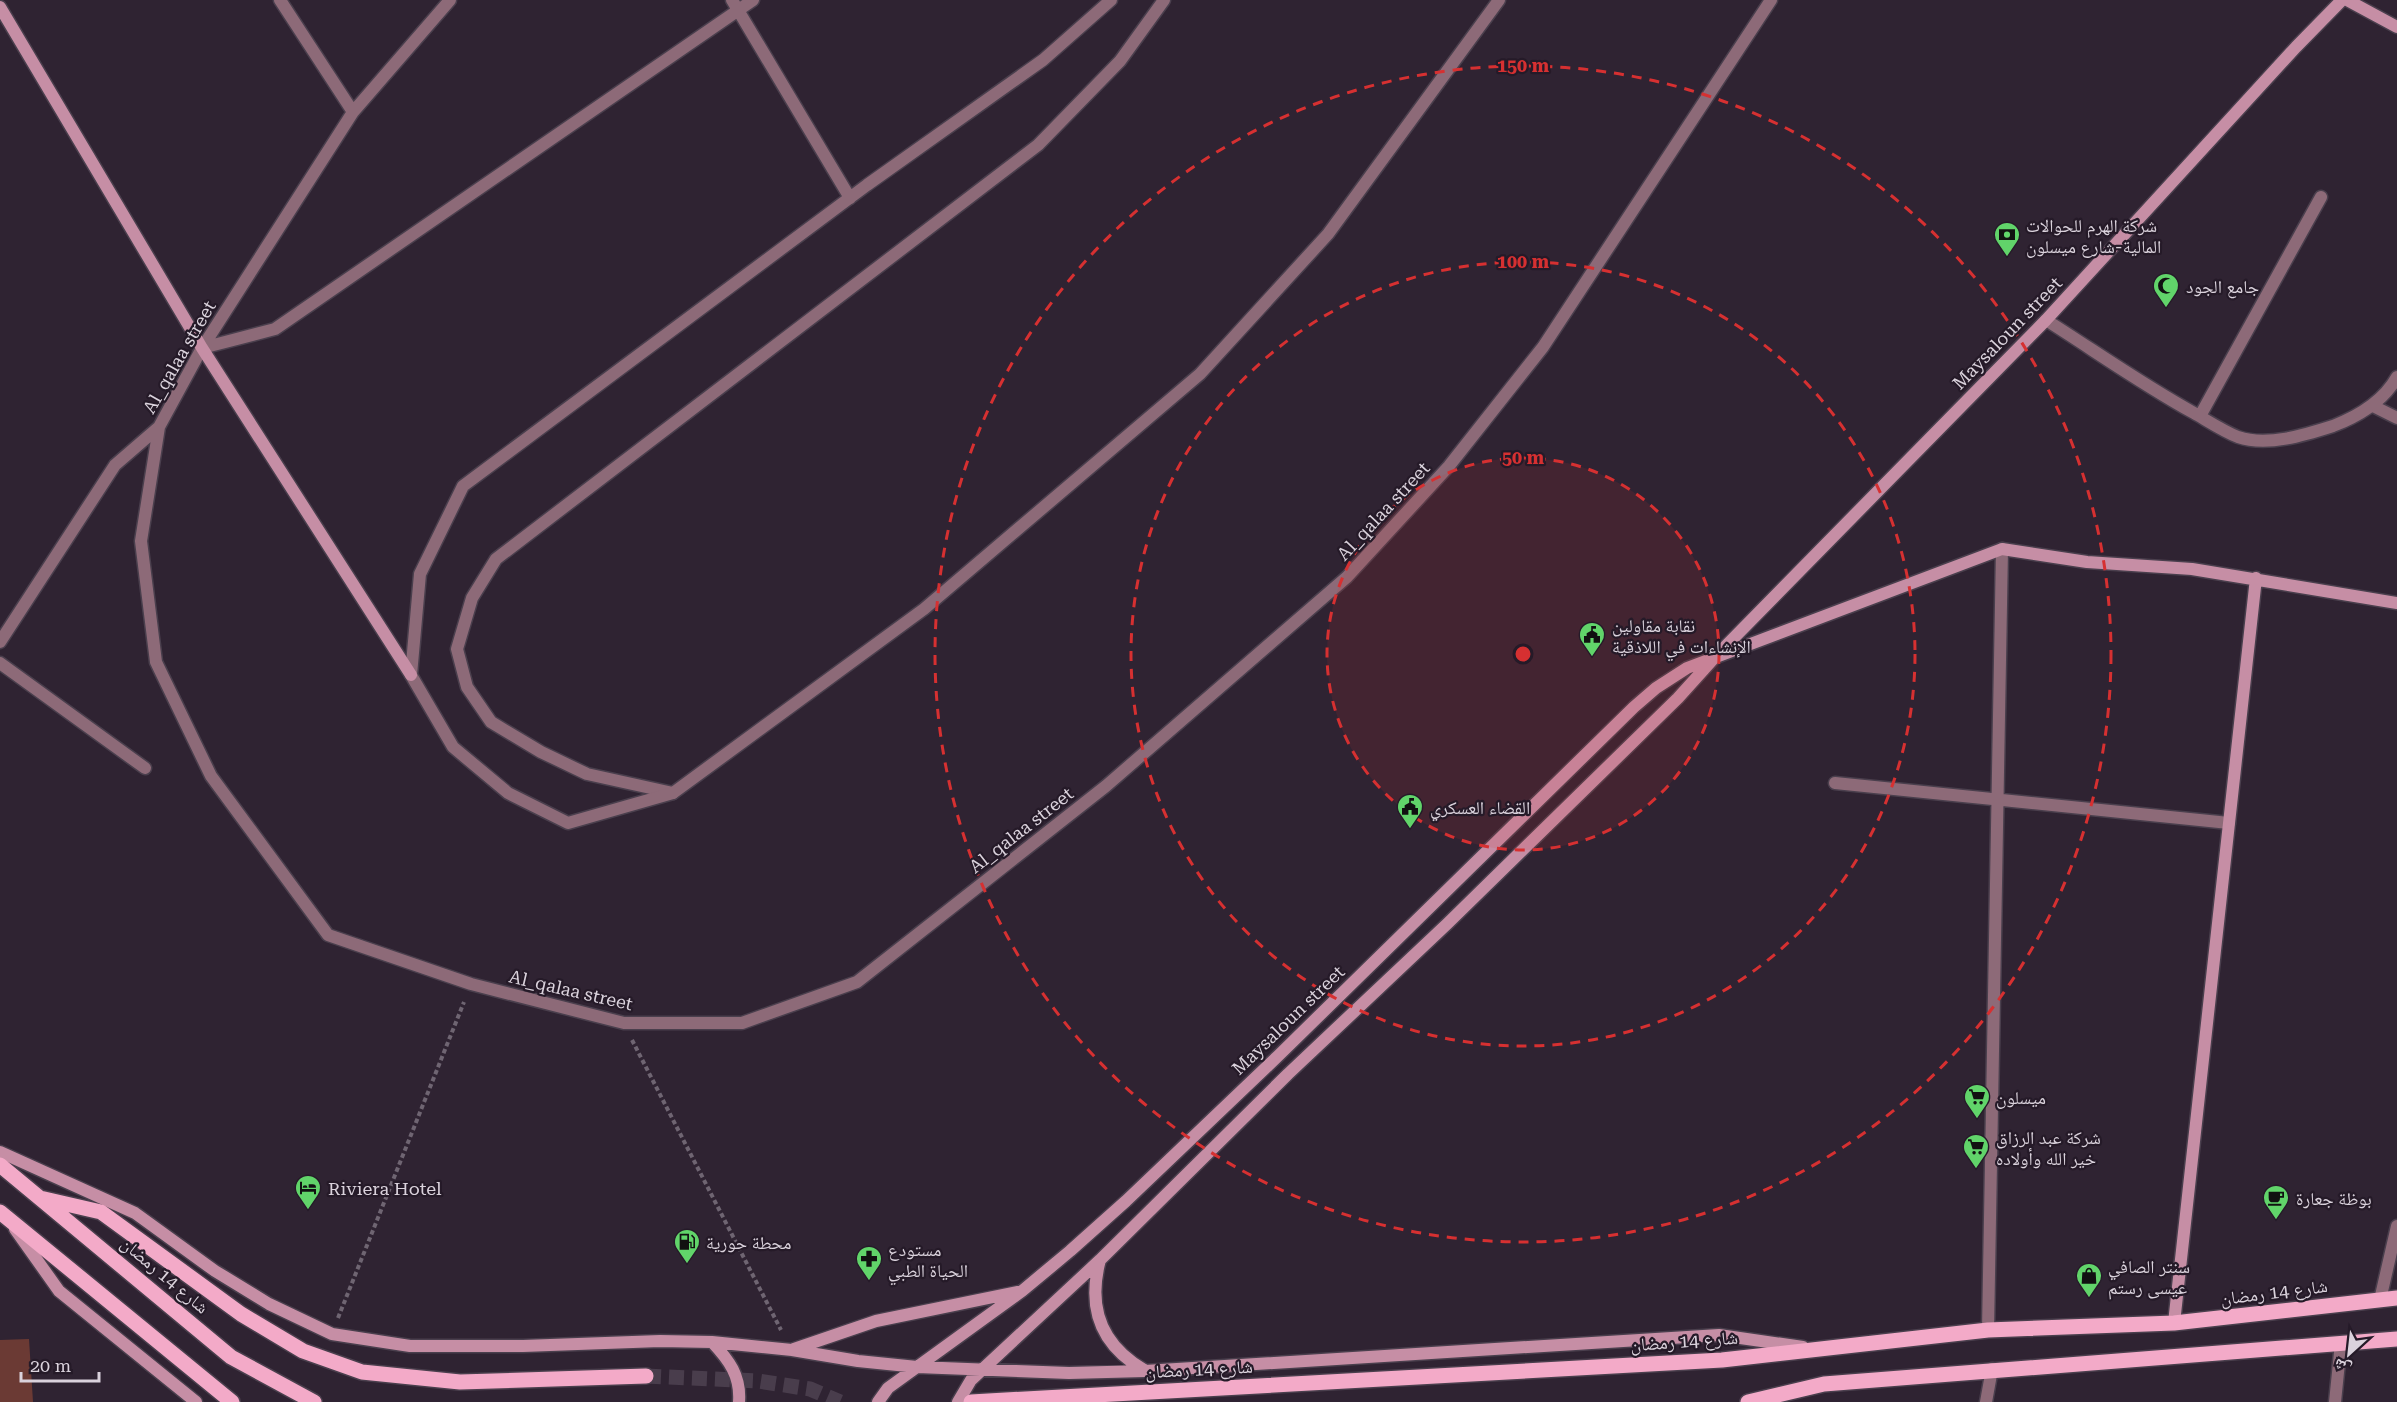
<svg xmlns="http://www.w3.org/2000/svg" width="2397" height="1402" font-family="'Roboto Serif','Noto Naskh Arabic',serif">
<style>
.green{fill:#6b3a34}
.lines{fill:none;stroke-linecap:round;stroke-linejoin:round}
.primary-tunnel{stroke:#493d4c;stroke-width:15;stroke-dasharray:15 8;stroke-linecap:butt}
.lane-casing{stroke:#4a3f4d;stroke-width:15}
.street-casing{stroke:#4a3f4d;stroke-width:15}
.secondary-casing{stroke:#4a3f4d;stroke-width:15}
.primary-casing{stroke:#4a3f4d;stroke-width:18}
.path{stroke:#6f6572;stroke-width:4;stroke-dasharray:4.5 3;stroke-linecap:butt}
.lane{stroke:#8d6a78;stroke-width:12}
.street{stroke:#8d6a78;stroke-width:12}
.secondary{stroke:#c68ea5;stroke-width:12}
.primary{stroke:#f3aac8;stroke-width:15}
.ring{fill:none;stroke:#d63031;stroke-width:3;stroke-dasharray:10 8}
.labels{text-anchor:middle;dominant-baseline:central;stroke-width:4.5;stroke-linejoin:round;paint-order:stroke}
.poi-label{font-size:18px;fill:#dad2dc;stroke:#251a28;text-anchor:start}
.street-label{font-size:18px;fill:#dad2dc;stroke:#251a28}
.centre{fill:#d63031;stroke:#251a28;stroke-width:3}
.ring-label{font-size:18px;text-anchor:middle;font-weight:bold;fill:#d63031;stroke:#251a28;stroke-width:4.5;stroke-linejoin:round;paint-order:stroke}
</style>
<rect width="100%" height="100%" fill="#2f2332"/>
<!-- green -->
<path class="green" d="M29 1339 33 1402H0V1340Z"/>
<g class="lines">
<!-- primary-tunnel -->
<path class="primary-tunnel" d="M646 1376 758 1381 810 1389 840 1402"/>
<defs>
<path id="lane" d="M673 793 587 774 541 752 491 722 467 687 457 649 472 598 496 559 1038 145 1120 61 1164 0"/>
<path id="street" d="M280 0 353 112
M450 0 353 112 202 348 159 427 141 541 156 662 211 776 328 935 471 984 624 1023H742L857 982 1106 786 1347 577 1449 466 1543 347 1771 0
M732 0 850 198
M1111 0 1043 60 867 185 463 486 420 574 411 675 453 747 508 793 568 823 673 793 924 609 1200 374 1328 234 1499 0
M2046 320C2095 351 2143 385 2194 413 2208 421 2223 431 2238 437 2267 447 2305 435 2333 426 2359 416 2383 402 2397 377
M202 348 275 329 753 0
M2373 406 2397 418
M2200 416 2321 197
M0 642 115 465 159 427
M0 663 145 768
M1835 783 2229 823
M2380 1300 2397 1226
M1988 1330 2002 549
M1986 1402 1992 1369
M2335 1402 2341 1343"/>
<path id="secondary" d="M2347 0 2397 27
M0 7 202 348 411 675
M0 1152 135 1213 215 1271 269 1304 332 1334 410 1346H523L660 1341 712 1342 792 1350 858 1361 917 1367 1069 1373 1145 1371 1719 1335 1803 1347
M15 1229 59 1291 196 1402
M1100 1260C1087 1308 1101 1345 1144 1370
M2174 1323 2256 578
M712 1342C729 1360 741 1376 739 1402
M794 1349 876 1321 1018 1292
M878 1402 888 1388 1022 1291 1070 1251 1126 1201 1278 1056 1634 707 1656 688 1687 668 2002 549 2087 562 2192 569 2397 603
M958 1402 971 1380 1100 1260 1288 1074 1447 924 1678 698 1715 657 2046 320 2296 47 2342 0"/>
<path id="primary" d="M0 1165 231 1357 314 1402
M40 1198 101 1212 241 1314 303 1351 362 1372 460 1382 646 1376
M0 1212 232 1402
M971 1402 1722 1360 1988 1330 2174 1323 2397 1298
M1748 1402 1824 1384 2397 1339"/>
</defs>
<!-- lane casing -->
<use href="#lane" class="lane-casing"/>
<!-- street casing -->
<use href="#street" class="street-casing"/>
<!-- secondary casing -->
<use href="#secondary" class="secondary-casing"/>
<!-- primary casing -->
<use href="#primary" class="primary-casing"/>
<!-- path -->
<path class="path" d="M632 1040 781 1330
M338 1318 464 1002"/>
<!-- lane -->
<use href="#lane" class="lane"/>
<!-- street -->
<use href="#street" class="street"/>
<!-- secondary -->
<use href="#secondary" class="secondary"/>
<!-- primary -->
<use href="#primary" class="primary"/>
</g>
<!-- distance rings -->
<circle cx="1523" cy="654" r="196" fill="#d63031" fill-opacity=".12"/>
<g class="ring">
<circle cx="1523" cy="654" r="196"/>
<circle cx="1523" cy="654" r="392"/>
<circle cx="1523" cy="654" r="588"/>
</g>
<!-- icons -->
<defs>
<symbol id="bank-pin" viewBox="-11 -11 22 30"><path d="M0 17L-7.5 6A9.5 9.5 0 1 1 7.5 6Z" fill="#61d46a" stroke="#251a28"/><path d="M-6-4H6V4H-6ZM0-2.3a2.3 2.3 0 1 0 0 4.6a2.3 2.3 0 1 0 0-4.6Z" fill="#111"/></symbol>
<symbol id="mosque-pin" viewBox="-11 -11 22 30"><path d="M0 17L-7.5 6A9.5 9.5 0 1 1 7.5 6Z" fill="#61d46a" stroke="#251a28"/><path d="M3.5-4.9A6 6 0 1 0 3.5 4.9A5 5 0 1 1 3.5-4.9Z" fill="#111"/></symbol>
<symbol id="civic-pin" viewBox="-11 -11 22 30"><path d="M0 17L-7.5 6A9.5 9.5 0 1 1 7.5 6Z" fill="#61d46a" stroke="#251a28"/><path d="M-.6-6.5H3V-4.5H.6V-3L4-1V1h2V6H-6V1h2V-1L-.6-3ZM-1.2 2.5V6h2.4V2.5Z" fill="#111"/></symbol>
<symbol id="supermarket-pin" viewBox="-11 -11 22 30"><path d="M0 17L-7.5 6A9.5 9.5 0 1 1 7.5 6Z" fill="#61d46a" stroke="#251a28"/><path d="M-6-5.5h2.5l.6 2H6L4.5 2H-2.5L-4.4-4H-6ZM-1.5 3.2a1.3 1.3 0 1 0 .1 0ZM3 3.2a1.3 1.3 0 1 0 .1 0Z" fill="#111"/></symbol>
<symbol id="hotel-pin" viewBox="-11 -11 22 30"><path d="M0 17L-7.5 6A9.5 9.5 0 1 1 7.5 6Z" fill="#61d46a" stroke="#251a28"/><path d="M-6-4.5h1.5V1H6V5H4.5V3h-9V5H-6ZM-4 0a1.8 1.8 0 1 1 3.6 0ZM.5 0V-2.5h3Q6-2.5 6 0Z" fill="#111"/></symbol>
<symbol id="cafe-pin" viewBox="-11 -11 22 30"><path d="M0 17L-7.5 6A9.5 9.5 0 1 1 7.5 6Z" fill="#61d46a" stroke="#251a28"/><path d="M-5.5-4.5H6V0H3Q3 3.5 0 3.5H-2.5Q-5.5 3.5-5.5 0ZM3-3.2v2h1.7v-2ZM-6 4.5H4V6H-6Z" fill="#111"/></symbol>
<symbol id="fuel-pin" viewBox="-11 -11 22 30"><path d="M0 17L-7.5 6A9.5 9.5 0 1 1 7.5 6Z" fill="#61d46a" stroke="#251a28"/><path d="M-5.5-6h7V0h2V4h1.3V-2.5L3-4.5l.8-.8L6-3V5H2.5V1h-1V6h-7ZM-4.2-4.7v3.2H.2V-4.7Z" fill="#111"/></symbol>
<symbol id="pharmacy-pin" viewBox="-11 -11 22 30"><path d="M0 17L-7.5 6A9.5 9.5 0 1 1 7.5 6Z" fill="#61d46a" stroke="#251a28"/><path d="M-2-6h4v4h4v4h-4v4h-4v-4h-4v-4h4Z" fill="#111"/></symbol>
<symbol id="shop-pin" viewBox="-11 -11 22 30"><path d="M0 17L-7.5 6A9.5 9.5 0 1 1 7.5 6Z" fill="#61d46a" stroke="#251a28"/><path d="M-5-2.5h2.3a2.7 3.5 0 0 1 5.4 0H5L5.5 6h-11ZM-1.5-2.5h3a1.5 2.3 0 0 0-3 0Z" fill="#111"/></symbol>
</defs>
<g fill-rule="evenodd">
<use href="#bank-pin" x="1992" y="220" width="30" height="40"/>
<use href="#mosque-pin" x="2151" y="271" width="30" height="40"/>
<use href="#civic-pin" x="1577" y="620" width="30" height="40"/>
<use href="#civic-pin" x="1395" y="792" width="30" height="40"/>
<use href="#supermarket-pin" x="1962" y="1082" width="30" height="40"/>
<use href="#supermarket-pin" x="1961" y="1132" width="30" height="40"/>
<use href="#hotel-pin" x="293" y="1173" width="30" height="40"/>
<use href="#cafe-pin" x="2261" y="1183" width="30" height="40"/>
<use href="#fuel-pin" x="672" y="1227" width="30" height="40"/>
<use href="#pharmacy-pin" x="854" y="1244" width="30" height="40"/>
<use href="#shop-pin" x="2074" y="1261" width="30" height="40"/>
</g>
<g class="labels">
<!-- poi labels -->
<g class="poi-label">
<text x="2026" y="225">شركة الهرم للحوالات<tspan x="2026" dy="21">المالية-شارع ميسلون</tspan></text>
<text x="2186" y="286">جامع الجود</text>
<text x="1612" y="625">نقابة مقاولين<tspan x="1612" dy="21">الإنشاءات في اللاذقية</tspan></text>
<text x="1430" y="807">القضاء العسكري</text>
<text x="1996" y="1097">ميسلون</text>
<text x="1996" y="1137">شركة عبد الرزاق<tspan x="1996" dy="21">خير الله وأولاده</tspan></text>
<text x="328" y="1188">Riviera Hotel</text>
<text x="2296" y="1198">بوظة جعارة</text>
<text x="706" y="1242">محطة حورية</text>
<text x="888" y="1249">مستودع<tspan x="888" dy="21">الحياة الطبي</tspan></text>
<text x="2108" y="1266">سنتر الصافي<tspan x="2108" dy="21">عيسى رستم</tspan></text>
</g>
<!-- street labels -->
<g class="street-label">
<text transform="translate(2007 333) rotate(-46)">Maysaloun street</text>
<text transform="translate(179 357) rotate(-60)">Al_qalaa street</text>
<text transform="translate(1383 511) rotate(-47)">Al_qalaa street</text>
<text transform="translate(1021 830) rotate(-38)">Al_qalaa street</text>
<text transform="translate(571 990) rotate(13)">Al_qalaa street</text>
<text transform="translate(1288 1020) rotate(-44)">Maysaloun street</text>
<text transform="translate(165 1275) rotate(40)">شارع 14 رمضان</text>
<text transform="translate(2274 1292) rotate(-7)">شارع 14 رمضان</text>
<text transform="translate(1684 1341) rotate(-4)">شارع 14 رمضان</text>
<text transform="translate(1199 1369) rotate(-3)">شارع 14 رمضان</text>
</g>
</g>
<circle cx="1523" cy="654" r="9" class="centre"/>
<g class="ring-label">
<text x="1523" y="72">150 m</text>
<text x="1523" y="268">100 m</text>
<text x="1523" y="464">50 m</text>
</g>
<!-- north arrow -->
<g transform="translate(2349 1354) rotate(207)" stroke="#251a28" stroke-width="4.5" paint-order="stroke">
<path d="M0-4.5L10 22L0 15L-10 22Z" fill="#dad2dc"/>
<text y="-9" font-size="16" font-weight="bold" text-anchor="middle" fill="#dad2dc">ش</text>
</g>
<!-- scale -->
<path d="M21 1372v9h78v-9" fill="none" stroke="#dad2dc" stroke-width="3"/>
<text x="30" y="1372" font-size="18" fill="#dad2dc" stroke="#251a28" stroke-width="4.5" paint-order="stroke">20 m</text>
</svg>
